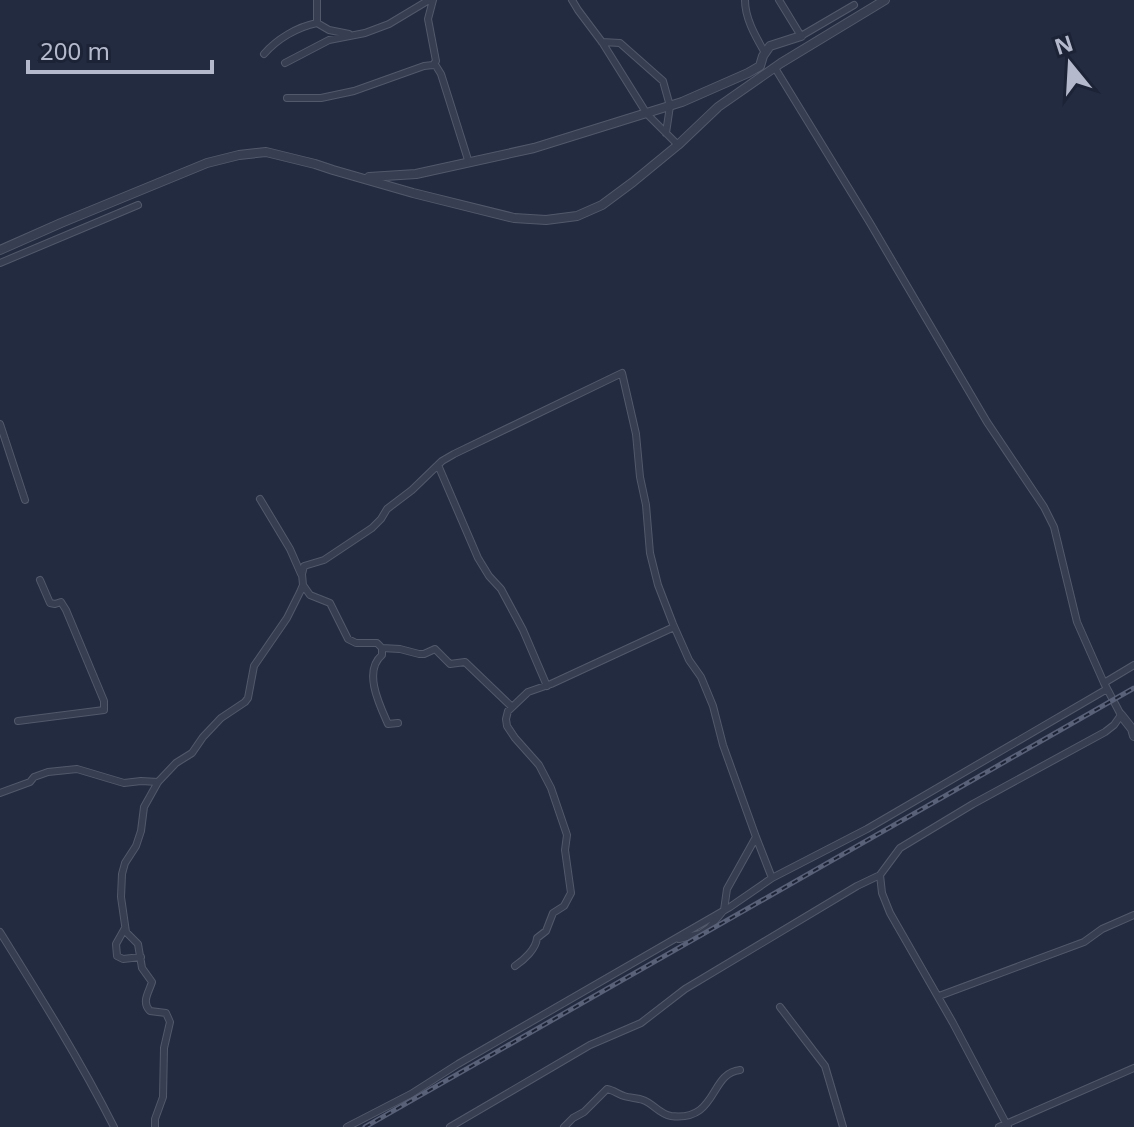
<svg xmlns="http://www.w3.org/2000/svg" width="1134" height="1127" font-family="'Noto Sans',sans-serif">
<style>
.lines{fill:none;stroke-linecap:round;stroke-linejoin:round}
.minor-casing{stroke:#52596b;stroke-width:8}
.tertiary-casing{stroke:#52596b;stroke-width:10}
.minor{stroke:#373e51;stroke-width:6}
.tertiary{stroke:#373e51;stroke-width:8}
.rail-casing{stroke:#596178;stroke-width:5}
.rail{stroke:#1c2336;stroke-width:2;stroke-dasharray:6;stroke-linecap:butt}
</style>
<rect width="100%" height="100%" fill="#232b41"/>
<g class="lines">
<defs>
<path id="minor" d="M433 0 428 19 436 61 433 65 436 66 441 74 469 163
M572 0 578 10 602 42 647 114 678 145
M745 0C745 19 756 37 765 53
M779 0 801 36 854 5
M317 23V0
M602 42 620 43 663 81 670 106 666 133
M264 54C277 39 297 27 317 23L329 30 349 34
M285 63 329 40 365 33 389 24 429 0
M775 68 870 223 987 422 1044 507 1054 527 1077 622 1104 683 1121 715 1114 725 1105 732 973 804 900 848 880 875 882 893 890 913 953 1023 1008 1127
M287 98H321L354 91 424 66 433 65
M0 263 138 205
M0 424 25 500
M438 465 478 558 489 576 501 589 523 630 547 686
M260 499 290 549 301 574
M303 585 310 595 330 603 348 639 356 643H377L382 648V655C363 671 379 704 388 724L398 723
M382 648 400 649 419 654H424L435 649 450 664 465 662 512 707
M1104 683 1134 665
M18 721 104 710V701L66 610 61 602 55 604 50 603 40 580
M0 793 30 782 34 777 48 772 77 769 124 783 141 781 158 782
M125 928 116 944 117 956 123 959 141 957
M0 932C40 996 80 1060 114 1127
M679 939 700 934 709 928 724 910 727 889 756 837
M515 966C524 960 536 949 537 938L546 931 553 913 564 906 571 893 565 850 567 835 551 788 539 765 515 738 507 726 506 719 508 711 528 692 551 684 674 627
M939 996 1084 942 1102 929 1134 915
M780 1007 825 1066 843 1127
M155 1127V1119L163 1097 164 1048 170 1022 166 1013 150 1011C141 1002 149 992 152 982L142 968 138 944 126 932 121 897 122 874 125 863 136 846 141 831 144 807 158 782 176 763 192 753 203 737 221 718 245 702 248 698 254 666 287 618 300 592 303 585 302 574 304 566 324 560 372 528 381 519 387 509 412 490 442 461 454 454 622 373 636 434 640 477 646 505 650 553 658 585 673 624 689 660 701 677 713 706 723 745 756 837 772 878
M347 1127 411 1094 458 1064 730 907 772 878 867 829 1107 689
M450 1127 590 1045 641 1023 685 989 857 886 880 875
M564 1127 573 1118 584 1112 607 1089C613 1090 618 1094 624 1096 630 1098 638 1098 643 1100 654 1104 659 1114 671 1116 718 1122 709 1073 740 1070
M999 1127 1134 1068"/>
<path id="tertiary" d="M369 177 416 174 534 148 682 102 748 73 760 66 763 56 770 46 801 36
M0 250 61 223 207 163 239 155 266 152 315 164 333 170 413 193 514 218 546 220 577 216 602 205 633 182 678 145 718 107 781 63 885 0
M1121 715 1132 729 1134 736"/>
</defs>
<!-- minor casing -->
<use href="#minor" class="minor-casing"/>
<!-- tertiary casing -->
<use href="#tertiary" class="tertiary-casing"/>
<!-- minor -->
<use href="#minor" class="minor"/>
<!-- tertiary -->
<use href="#tertiary" class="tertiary"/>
<defs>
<path id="rail" d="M365 1127 1134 688"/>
</defs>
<!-- rail casing -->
<use href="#rail" class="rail-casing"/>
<!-- rail -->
<use href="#rail" class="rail"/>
</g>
<!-- north arrow -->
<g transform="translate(1070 64) rotate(342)" stroke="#1c2336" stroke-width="6" paint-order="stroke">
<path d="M0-6L14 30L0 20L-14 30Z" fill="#b4b9cb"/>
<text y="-12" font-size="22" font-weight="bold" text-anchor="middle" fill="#b4b9cb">N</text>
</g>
<!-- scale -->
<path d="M28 60v12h184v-12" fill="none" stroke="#b4b9cb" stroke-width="4"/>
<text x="40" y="60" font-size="24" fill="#b4b9cb" stroke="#1c2336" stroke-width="6" paint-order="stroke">200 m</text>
</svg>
